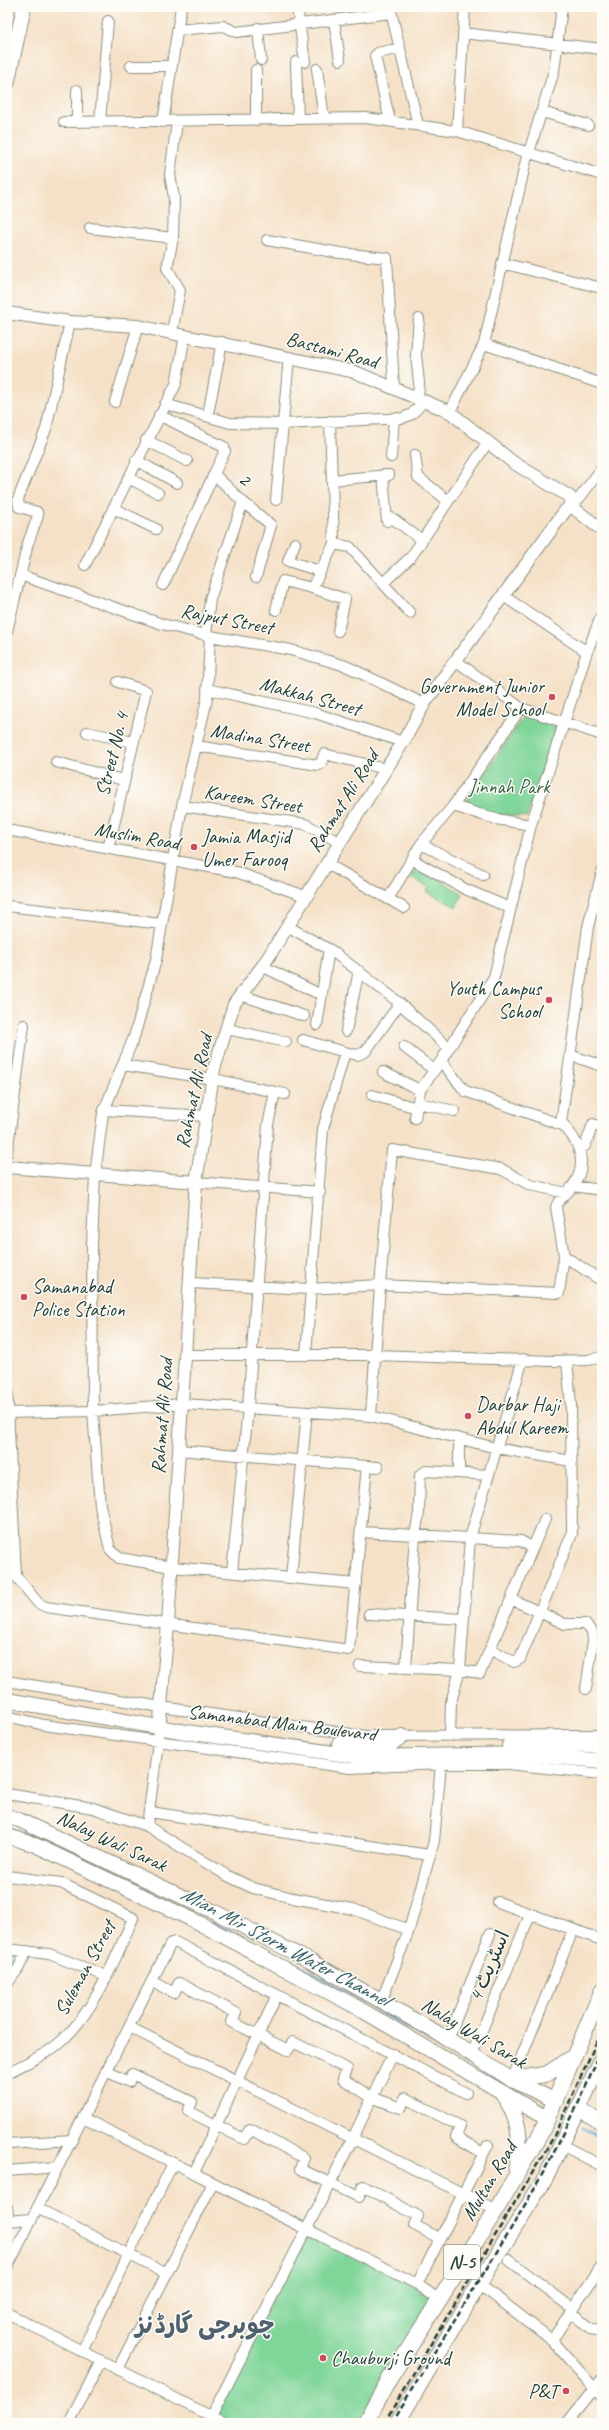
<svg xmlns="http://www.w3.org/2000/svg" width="609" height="2430" font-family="Caveat,'Playpen Sans Arabic',sans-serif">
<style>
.green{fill:#80d599;stroke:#508966}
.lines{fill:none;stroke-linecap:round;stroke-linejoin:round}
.stream{stroke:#60a1d3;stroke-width:2.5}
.minor-casing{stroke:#8a8f7e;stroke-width:12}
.tertiary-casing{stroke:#8a8f7e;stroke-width:14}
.secondary-casing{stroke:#8a8f7e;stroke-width:16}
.primary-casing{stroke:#8a8f7e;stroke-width:17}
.minor{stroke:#fff;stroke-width:10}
.tertiary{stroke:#fff;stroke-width:12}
.secondary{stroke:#fff;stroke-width:14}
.primary{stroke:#fff;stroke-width:15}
.rail{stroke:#1f3d34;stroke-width:2.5;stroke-dasharray:6 3;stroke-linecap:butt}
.poi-dot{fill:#d1495b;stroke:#fdfcf7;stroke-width:1.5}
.labels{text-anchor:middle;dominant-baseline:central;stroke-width:3;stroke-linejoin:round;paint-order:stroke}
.shield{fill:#fdfcf7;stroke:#62766e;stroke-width:1}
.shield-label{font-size:19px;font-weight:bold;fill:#1f3d34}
.street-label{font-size:20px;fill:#1f3d34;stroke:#fdfcf7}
.poi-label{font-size:20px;fill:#1f3d34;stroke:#fdfcf7;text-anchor:start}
.park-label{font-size:20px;fill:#37634d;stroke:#fdfcf7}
.water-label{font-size:21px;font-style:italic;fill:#36606c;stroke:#fdfcf7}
.district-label{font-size:24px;font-weight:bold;fill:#516170;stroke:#fdfcf7}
</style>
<rect width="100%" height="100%" fill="#fdfcf7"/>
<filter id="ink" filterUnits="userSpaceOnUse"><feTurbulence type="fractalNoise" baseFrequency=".025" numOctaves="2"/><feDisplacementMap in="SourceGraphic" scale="8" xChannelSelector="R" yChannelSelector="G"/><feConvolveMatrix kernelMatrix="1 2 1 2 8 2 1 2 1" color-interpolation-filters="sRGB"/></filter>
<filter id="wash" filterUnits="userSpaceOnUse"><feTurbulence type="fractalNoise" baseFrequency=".012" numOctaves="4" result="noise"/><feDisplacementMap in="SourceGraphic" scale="16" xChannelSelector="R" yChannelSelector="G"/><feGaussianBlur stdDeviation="0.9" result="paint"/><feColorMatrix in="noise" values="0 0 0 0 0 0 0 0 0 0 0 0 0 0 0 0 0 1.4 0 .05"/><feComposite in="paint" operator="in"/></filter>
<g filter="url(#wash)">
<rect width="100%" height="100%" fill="#f5e1c7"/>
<!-- green -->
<path class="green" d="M525 714 556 728 527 817 495 814 464 805Z
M417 866 463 894 456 907 427 892 429 887 411 878Z
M7 1949 25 1951 7 1980Z
M306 2229 438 2299 367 2423H224L212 2417Z"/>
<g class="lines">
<!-- stream -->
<path class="stream" d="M7 1827 65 1852
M212 1922 306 1969 542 2106
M582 2128 602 2139"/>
</g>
</g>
<g filter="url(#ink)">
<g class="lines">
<defs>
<path id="minor" d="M297 7 305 62
M390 7 418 125
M334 20 340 60
M258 28 261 60
M177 30 223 26 236 32 391 13
M463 33 602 49
M296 62 298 119
M131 66H172
M317 69 324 118
M256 70V120
M542 112 588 125
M390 121 375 56 378 53 400 48
M64 122 366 118 457 131 602 175
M77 122V90
M100 122 108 21
M163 122 181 7
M457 131 465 7
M529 152 554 71 562 7
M90 228 173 238
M267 240 340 253 387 258 394 388
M502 263 602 288
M172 332 180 290 167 268 173 238 174 198 170 174 177 122
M484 344 602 384
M418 400 419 382 416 355 419 319
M115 402 138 326
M165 404 230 423 283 424 403 418 412 414 424 401
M209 409 222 342
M450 412 484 344 528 152
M159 415 224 447 225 451 214 474 243 502 210 599 206 635
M146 440 187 461
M415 455 418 477 448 501
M391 457 394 418
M136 460 177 483
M383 475 387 521
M128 478 158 493
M332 480 389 475
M276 500 289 357
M243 502 271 525 256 577
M573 503 578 500 602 468
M113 508 156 529
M392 518 422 540
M295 543 288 561 320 571
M334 544 350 547 410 613
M85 565 176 384 185 335
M20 575 162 624 210 636 291 650 346 666 424 704
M383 583 411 557 488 442
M163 585 214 474
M312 588 345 599 338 631
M502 595 587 652
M276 610 283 581 312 588 334 544 330 421
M7 631 28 543 38 516 37 512 19 507 18 499 46 429 70 322
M210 636 207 699 182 806 156 960 134 1037 103 1113 95 1175 92 1244 93 1411 100 1506 110 1549 119 1558 172 1567 356 1584
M455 660 521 708 602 735
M207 689 315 713 403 742
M87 732 133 742
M196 746 318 765 321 764 324 754 386 769
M56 762 123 780
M182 806 305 824 339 842
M453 806 496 819 531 825 587 652 602 614
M531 825 494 977 441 1061 465 1091 565 1126
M7 830 236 872 305 896
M421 844 483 875
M108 849 146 691 118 682
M413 860 465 889 510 908
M326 863 404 908
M388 899 421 844 453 806 521 708
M7 906 162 924
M287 926 332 951 397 1001 449 1048
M262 966 315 992
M241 995 304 1016
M317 1025 329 949
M227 1029 286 1042
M346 1031 359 971
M303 1040 345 1052
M404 1047 434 1070
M570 1055 602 1066
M123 1065 213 1079 285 1094
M383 1072 420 1090
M372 1095 417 1108
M418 1103 455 1111
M104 1110 207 1116
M415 1118 420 1090 441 1061
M579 1149 585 1146 593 1124 602 1128
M7 1153 24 1025
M196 1182 320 1192
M573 1186 602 1190
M564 1256 602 1281
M190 1283 309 1289 380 1285 559 1293 564 1256 556 1207C558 1199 567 1194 572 1187 589 1165 580 1141 561 1123L588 927 602 872
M185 1355H375L552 1361 588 1360 602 1357
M306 1355 323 1129 345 1052 357 1055 365 1052 400 1003
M523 1359 470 1538 521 1541 533 1548
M7 1387 16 1576 38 1603 46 1607 349 1650 367 1466
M7 1413 93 1411 182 1404 371 1416 496 1448 571 1461
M371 1416 380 1285 392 1150 501 1169 530 1185 567 1193
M179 1450 378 1467
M459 1473V1439
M545 1519 490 1649 514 1662 520 1659 572 1534 571 1405 567 1361
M232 1572 248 1408 268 1125 275 1092
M291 1577 307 1412
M511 1599 565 1624H585L592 1631 593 1641 586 1689
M369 1614 464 1619
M360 1666 460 1670 470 1538 361 1532
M406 1668 415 1535 419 1513 420 1475 426 1471 489 1475
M7 1681 161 1707 366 1736 602 1735
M7 1716 44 1725 350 1768 441 1764H509L602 1774
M450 1736 451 1702 460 1670 480 1673 490 1649
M7 1794 93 1808 147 1826 159 1735
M150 1812 429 1855
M147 1826 226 1875 253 1888 293 1898 353 1909 409 1930
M7 1876 61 1883 133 1918C114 1962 92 2019 53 2048 39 2058 22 2065 7 2073
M498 1902 602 1940
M7 1949 49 1954 106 1976
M152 1981 174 1993 179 1983 236 2013 232 2022 288 2050 293 2042 347 2069 343 2079 371 2097 401 2108 405 2098 460 2126 456 2137 483 2153
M7 1984 18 1969 27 1951
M381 2002 409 1930 434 1841 441 1764
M129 2027 496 2210
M448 2039 490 1934
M472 2054 530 1915
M106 2071 129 2082 132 2074 192 2102 188 2111 244 2139 250 2129 304 2158 300 2169 359 2197 363 2186 418 2216 414 2225 439 2238
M512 2080 573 1930
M83 2118 417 2284 438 2299
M7 2144 72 2140
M560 2144 602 2166
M7 2171 58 2167
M194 2173 277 1995
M7 2207 9 2221
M37 2208 167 2274
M7 2221 32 2219
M509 2260 573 2309
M7 2268 171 1943 175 1942 466 2093
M417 2284 488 2145
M479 2284 552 2340 602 2397
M571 2312 590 2329 598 2331 602 2328
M7 2313 224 2423
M552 2340 602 2265
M82 2351 173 2163
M118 2369 213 2183
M7 2422 9 2423
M69 2423 101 2361
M208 2423 352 2140 393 2054
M567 2423 602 2379"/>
<path id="tertiary" d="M7 313 70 322 138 326 355 372 450 412 514 463 570 497 576 510 602 530
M7 1167 196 1182
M160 1719 168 1624 196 1182 214 1069 234 1004 264 964 403 742 424 704 565 511 573 503"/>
<path id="secondary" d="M7 84 24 7
M7 1700 186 1732 362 1757 524 1754 602 1761
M339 1744 382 1747
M509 1745 553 1743 602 1746
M387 1747 402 1736
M7 1816 19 1820 215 1912 312 1962 448 2039 512 2080 556 2101
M7 1836 33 1844 193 1920 353 2005 548 2119
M577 2108 602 2123"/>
<path id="primary" d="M512 2080 547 2074 573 2057
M503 2094C520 2121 522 2136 516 2168
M365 2423 390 2378 496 2210 541 2133 602 1991
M397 2423 479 2284 545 2179 602 2059"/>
</defs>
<!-- minor casing -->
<use href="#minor" class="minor-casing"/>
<!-- tertiary casing -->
<use href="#tertiary" class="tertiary-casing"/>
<!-- secondary casing -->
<use href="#secondary" class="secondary-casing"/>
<!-- primary casing -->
<use href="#primary" class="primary-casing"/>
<!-- minor -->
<use href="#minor" class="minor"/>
<!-- tertiary -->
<use href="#tertiary" class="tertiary"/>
<!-- secondary -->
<use href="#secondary" class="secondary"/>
<!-- primary -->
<use href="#primary" class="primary"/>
<!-- rail -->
<path class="rail" d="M384 2423 553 2138 602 2030
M392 2423C463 2299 551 2182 602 2047"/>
</g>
</g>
<!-- markers -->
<g class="poi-dot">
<circle cx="552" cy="697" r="4"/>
<circle cx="194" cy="847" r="4"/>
<circle cx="549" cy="1000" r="4"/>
<circle cx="24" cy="1297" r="4"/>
<circle cx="468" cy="1416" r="4"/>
<circle cx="323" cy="2358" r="4"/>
<circle cx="566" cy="2391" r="4"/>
</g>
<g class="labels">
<!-- shield labels -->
<rect class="shield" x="444" y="2245" width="36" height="34" rx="3"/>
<g class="shield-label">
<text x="462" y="2262">N-5</text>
</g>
<!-- street labels -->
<g class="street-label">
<text transform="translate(332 350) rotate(15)">Bastami Road</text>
<text transform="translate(245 479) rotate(45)">2</text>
<text transform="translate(227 619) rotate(11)">Rajput Street</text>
<text transform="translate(310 696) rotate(15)">Makkah Street</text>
<text transform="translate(260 738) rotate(9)">Madina Street</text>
<text transform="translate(112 754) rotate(-76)">Street No. 4</text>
<text transform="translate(253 799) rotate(9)">Kareem Street</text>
<text transform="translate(343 801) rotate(-58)">Rahmat Ali Road</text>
<text transform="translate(137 836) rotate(10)">Muslim Road</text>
<text transform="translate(194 1091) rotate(-78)">Rahmat Ali Road</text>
<text transform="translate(162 1416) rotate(-86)">Rahmat Ali Road</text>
<text transform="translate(282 1723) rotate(7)">Samanabad Main Boulevard</text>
<text transform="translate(112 1841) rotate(25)">Nalay Wali Sarak</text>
<text transform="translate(489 1966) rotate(-67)">اسٹریٹ 4</text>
<text transform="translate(85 1968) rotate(-61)">Suleman Street</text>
<text transform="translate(474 2033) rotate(31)">Nalay Wali Sarak</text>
<text transform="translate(489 2181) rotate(-59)">Multan Road</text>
</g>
<!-- poi labels -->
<g class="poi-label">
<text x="544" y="686" text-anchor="end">Government Junior<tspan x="544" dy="23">Model School</tspan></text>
<text x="202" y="836">Jamia Masjid<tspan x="202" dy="23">Umer Farooq</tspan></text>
<text x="541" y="988" text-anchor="end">Youth Campus<tspan x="541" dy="23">School</tspan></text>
<text x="32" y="1286">Samanabad<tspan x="32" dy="23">Police Station</tspan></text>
<text x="476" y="1404">Darbar Haji<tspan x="476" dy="23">Abdul Kareem</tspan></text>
<text x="331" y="2358">Chauburji Ground</text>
<text x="558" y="2391" text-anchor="end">P&amp;T</text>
</g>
<!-- park labels -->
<g class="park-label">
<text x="509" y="786">Jinnah Park</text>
</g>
<!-- water labels -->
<g class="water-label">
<text transform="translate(285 1946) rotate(28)">Mian Mir Storm Water Channel</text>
</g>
<!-- district labels -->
<g class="district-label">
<text x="205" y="2325">چوبرجی گارڈنز</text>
</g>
</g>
<!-- margin -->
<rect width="609" height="2430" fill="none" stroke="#fdfcf7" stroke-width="24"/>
</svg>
